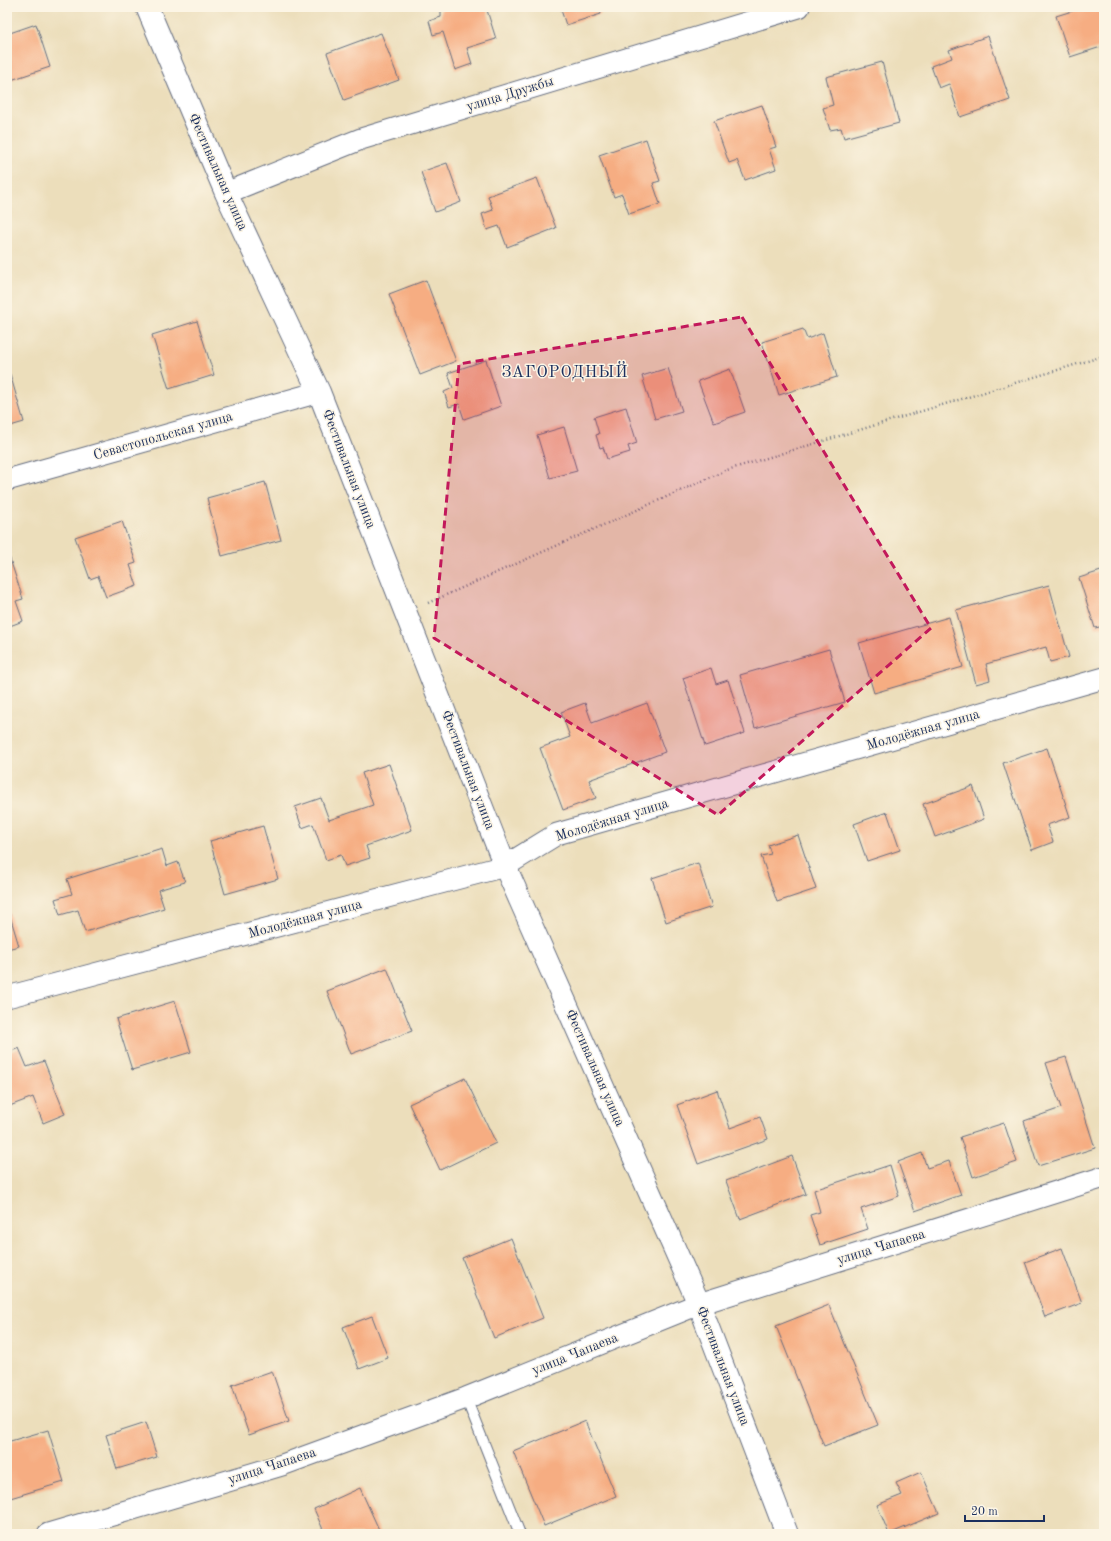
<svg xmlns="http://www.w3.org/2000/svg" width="1111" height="1541" font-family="'Old Standard TT',serif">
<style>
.building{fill:#f6ad82}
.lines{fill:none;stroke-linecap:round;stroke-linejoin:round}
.service-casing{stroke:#646c7f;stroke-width:12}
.minor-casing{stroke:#646c7f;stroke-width:23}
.tertiary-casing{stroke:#646c7f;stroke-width:24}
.path{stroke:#646c7f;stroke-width:2.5;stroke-dasharray:1 3;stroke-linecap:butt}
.service{stroke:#fff;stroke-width:10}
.minor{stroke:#fff;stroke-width:21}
.tertiary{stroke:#fff;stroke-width:22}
.marked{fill:#c2185b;fill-opacity:0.2;stroke:#c2185b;stroke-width:3;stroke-dasharray:8 5;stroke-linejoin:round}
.labels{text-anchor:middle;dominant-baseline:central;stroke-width:3;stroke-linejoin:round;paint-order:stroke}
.street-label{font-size:14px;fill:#1b2f5e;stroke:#fcf5e5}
.quarter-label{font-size:16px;letter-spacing:1px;fill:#1b2f5e;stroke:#fcf5e5}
</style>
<rect width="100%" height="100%" fill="#fcf5e5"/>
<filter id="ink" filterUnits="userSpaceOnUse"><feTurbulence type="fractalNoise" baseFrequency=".025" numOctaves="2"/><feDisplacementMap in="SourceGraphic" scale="8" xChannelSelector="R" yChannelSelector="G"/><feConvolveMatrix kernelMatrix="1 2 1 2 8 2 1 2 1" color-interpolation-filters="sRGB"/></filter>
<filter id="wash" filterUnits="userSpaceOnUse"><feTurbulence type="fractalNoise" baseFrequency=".012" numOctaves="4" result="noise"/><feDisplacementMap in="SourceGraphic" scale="16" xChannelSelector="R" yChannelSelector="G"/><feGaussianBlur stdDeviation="0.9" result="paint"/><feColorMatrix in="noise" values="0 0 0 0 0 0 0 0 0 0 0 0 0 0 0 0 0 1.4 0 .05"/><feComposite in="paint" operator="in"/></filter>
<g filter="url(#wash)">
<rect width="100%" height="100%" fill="#ecdebb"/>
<g id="blocks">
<!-- building -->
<path class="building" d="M448 7H486L496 39 467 48 472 64 455 70 443 32 433 35 429 21 441 17V9Z
M560 7H599L601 14 566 25Z
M1085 7H1104V46L1070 57 1056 16Z
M36 24 50 67 11 80 7 67V34Z
M381 33 399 80 344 100 327 53Z
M988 36 1010 100 960 117 949 84 939 88 931 66 952 58 949 50Z
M882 62 899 123 844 138 841 128 830 130 823 108 833 105 826 77Z
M762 105 776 147 769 149 776 169 745 180 737 160 729 163 714 121Z
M646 139 660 181 653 183 660 204 629 214 622 194 614 197 599 155Z
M447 163 461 202 435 212 421 172Z
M537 178 556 228 507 247 499 226 487 230 482 214 493 210 488 196Z
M426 280 456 361 420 375 389 294Z
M197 321 214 375 169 389 152 335Z
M803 329 807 339 823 333 837 377 779 395 762 342Z
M486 360 501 406 464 419 459 404 449 407 444 392 453 388 448 373Z
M668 368 682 411 655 419 642 376Z
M730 369 745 412 714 423 698 381Z
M10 374 24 422 7 427V375Z
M626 407 637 443 628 446 630 452 607 459 603 447 600 448 596 435 599 434 594 417Z
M564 427 577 471 550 478 537 435Z
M265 482 281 540 222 556 207 498Z
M122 521 136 563 130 565 137 586 106 597 98 576 90 579 75 537Z
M9 556 23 599 16 601 23 621 7 627V557Z
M1104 570V626L1095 628 1079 578Z
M1049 585 1069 657 1050 662 1046 647 986 664 990 680 976 684 956 610Z
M949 617 963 667 874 693 859 643Z
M829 649 845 702 755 728 740 675Z
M711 668 716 684 728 680 745 733 705 746 683 678Z
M585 703 592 723 647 703 665 752 589 780 596 798 563 810 540 748 570 737 561 712Z
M1047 748 1070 817 1047 825 1053 842 1032 850 1003 763Z
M389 764 412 830 366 846 370 858 345 866 341 855 326 860 313 824 302 828 295 807 321 798 329 820 373 805 362 773Z
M973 786 984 819 935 837 923 804Z
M887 812 900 850 867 861 854 824Z
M263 826 278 879 225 894 210 841Z
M798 835 816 889 777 902 761 856 771 854 768 845Z
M162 849 167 866 178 862 185 882 158 890 164 908 85 932 78 910 60 915 55 899 72 894 67 879Z
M698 863 712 907 666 922 652 878Z
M7 906 19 946 7 949Z
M387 968 412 1031 351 1054 327 991Z
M175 1001 191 1052 132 1070 116 1019Z
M19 1048 27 1067 44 1061 65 1114 43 1123 33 1097 7 1107V1053Z
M1066 1057 1095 1148 1038 1166 1024 1121 1061 1108 1046 1063Z
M465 1078 496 1143 440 1170 409 1104Z
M717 1090 730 1128 760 1117 768 1139 698 1164 677 1105Z
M1004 1123 1017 1162 973 1177 960 1137Z
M922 1153 927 1168 949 1161 961 1195 915 1211 898 1162Z
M792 1156 806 1194 740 1219 726 1181Z
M890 1165 899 1196 861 1209 868 1229 820 1245 810 1215 820 1212 814 1190Z
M511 1238 543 1318 494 1338 462 1258Z
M1062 1248 1082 1303 1045 1317 1025 1262Z
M829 1305 878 1425 824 1446 776 1326Z
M372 1316 388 1358 359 1369 343 1327Z
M272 1371 289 1421 249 1435 232 1385Z
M585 1421 616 1496 544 1526 513 1451Z
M146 1422 157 1457 117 1469 106 1435Z
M48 1430 64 1482 7 1499V1442Z
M921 1472 939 1513 889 1534 877 1505 902 1495 896 1483Z
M360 1488 381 1534H325L314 1509Z"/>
</g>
</g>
<g filter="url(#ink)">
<use href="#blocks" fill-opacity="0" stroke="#646c7f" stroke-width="1"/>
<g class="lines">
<defs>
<path id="service" d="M466 1398 520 1534"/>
<path id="minor" d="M226 193 361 139 799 7
M7 480 319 392
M7 997 505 866 557 834 1104 678
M48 1534 282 1465 466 1398 699 1304 1104 1177"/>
<path id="tertiary" d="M147 7 226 193 319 392 505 866 699 1304 787 1534"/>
</defs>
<!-- service casing -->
<use href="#service" class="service-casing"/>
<!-- minor casing -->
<use href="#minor" class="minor-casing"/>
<!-- tertiary casing -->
<use href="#tertiary" class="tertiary-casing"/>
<!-- path -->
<path class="path" d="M428 603 727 470 1104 356"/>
<!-- service -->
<use href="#service" class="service"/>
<!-- minor -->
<use href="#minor" class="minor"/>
<!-- tertiary -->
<use href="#tertiary" class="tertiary"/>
</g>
</g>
<!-- marked area -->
<path class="marked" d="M742 317 931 628 718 815 434 638 459 364Z"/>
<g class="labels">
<!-- street labels -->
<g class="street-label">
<text transform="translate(510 94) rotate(-17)">улица Дружбы</text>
<text transform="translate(218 172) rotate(66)">Фестивальная улица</text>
<text transform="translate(163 436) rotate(-16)">Севастопольская улица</text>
<text transform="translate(349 469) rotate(69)">Фестивальная улица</text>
<text transform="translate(923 730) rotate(-16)">Молодёжная улица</text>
<text transform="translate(468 770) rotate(69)">Фестивальная улица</text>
<text transform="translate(612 820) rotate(-17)">Молодёжная улица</text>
<text transform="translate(305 919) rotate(-15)">Молодёжная улица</text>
<text transform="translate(595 1068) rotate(66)">Фестивальная улица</text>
<text transform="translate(881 1247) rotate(-17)">улица Чапаева</text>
<text transform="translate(575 1354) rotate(-22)">улица Чапаева</text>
<text transform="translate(723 1366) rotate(69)">Фестивальная улица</text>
<text transform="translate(272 1466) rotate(-18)">улица Чапаева</text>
</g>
<!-- quarter labels -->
<g class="quarter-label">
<text x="565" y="373">ЗАГОРОДНЫЙ</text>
</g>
</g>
<!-- margin -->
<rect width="1111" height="1541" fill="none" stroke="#fcf5e5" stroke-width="24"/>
<!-- scale -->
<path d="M965 1515v6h79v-6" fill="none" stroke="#1b2f5e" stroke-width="2"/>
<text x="971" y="1515" font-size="12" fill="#1b2f5e" stroke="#fcf5e5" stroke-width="3" paint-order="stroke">20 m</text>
</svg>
